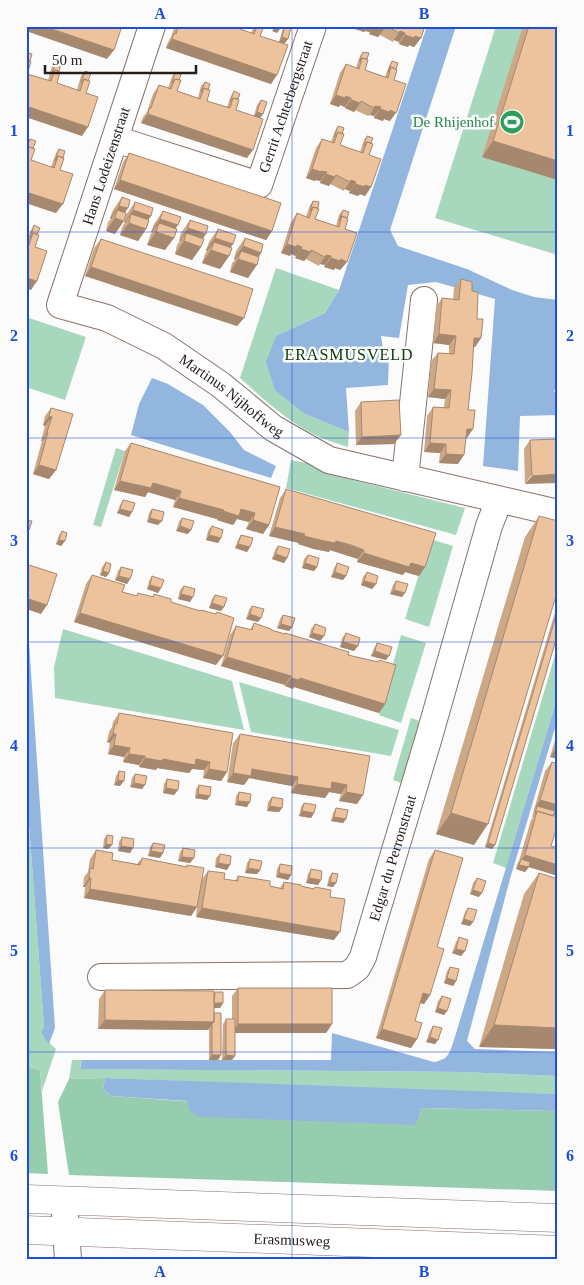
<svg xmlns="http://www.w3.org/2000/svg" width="584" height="1285" font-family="Georgia,serif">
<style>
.green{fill:#a7d7bc}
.forest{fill:#97cdaf}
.water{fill:#93b6df}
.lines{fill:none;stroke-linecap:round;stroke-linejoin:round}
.minor-casing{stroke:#887268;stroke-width:28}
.major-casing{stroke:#887268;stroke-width:29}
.minor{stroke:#fff;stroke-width:26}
.major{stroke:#fff;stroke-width:28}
.wall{fill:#cca887}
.shaded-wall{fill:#a6886e}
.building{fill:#edc39d;stroke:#a6886e}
.grid{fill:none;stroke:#1d4ed8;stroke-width:1;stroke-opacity:0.55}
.labels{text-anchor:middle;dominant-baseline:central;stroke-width:5;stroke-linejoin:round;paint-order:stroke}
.street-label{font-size:15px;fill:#251c18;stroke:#fbfbfb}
.leisure-label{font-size:15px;fill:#27864d;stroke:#fbfbfb;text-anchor:end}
.neighbourhood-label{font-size:16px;letter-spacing:1px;fill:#043b03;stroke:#fbfbfb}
.neatline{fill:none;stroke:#1d4ed8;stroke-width:2}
.grid-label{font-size:16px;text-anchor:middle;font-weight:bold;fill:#1d4ed8}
</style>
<rect width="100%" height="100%" fill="#fbfbfb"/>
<!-- green -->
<path class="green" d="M496 26H558V255L435 218Z
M276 268 339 290 325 313 276 336 305 414 349 432 348 447C340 444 331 442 322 438 291 425 265 400 240 378Z
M26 317 86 337 65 400 26 387Z
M116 448 125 451 101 527 93 525Z
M291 460 311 464 341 477 465 508 456 535 286 488Z
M430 539 453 546 429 627 405 619Z
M63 629 232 681 244 730 55 698 54 667Z
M401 635 426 643 401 723 379 715Z
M558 645V695L506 868 493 863Z
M239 682 399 730 391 756 251 732Z
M411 718 425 723 407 785 393 780Z
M26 784 44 1027 41 1032 44 1038 56 1049 42 1091 40 1070 26 1066Z
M72 1060H82L80 1068 91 1069 461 1072 558 1076V1094L457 1092 105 1078 69 1079Z"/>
<!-- forest -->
<path class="forest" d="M26 1066 40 1070 48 1174 26 1173Z
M105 1078 103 1089 111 1096 419 1118 422 1108 558 1111V1191L69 1175 58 1102 69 1079Z"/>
<!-- water -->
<path class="water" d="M427 26H456L390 230 398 246 467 269 512 290 534 297 558 300V378L554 392 558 394V415L520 416 518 471 483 466 495 299 436 282 408 285 399 338 381 336 384 355 389 356 388 385 346 388 349 432 305 414 275 390 266 362 276 336 325 313 339 290Z
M152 378 168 384 203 405 230 432 244 450 276 466 271 478 131 435 139 404Z
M26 642H29L55 1028 49 1044 44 1038 41 1032 44 1027 26 784Z
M558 695V718L510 879 467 1041 475 1049 558 1052V1076L461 1072 80 1069 82 1060H331L332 1033 434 1062C449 1059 449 1054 454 1040Z
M105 1078 558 1094V1111L422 1108 419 1118 414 1125 199 1117 190 1111 187 1101 111 1096 103 1089Z"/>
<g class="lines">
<defs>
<g id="minor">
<path id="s1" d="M152 26 60 305 107 318 164 346 221 385 273 428 329 460 558 513"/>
<path id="s2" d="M115 139 259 185 313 26"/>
<path d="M405 478 424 300"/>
<path id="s3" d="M101 977 347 975 357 968 363 957 429 737 489 526 499 500"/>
<path d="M64 1200 68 1259"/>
</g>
<g id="major">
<path d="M26 1199 558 1218"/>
<path id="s4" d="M26 1230 558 1250"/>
</g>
</defs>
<!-- minor casing -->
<use href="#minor" class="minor-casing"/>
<!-- major casing -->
<use href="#major" class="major-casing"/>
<!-- minor -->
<use href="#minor" class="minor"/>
<!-- major -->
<use href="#major" class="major"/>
</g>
<!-- wall -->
<path class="wall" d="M175 26H232L251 33 254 26H264L260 36 271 84 166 48 168 42 171 37Z
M285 26 288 39 284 44 279 42 282 31Z
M356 26H425L421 38 414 47 409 45 408 47 399 44V42L394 40 393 42 380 35 378 37 369 34 370 32 365 31 364 32 355 29Z
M523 26H558V180L482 157Z
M26 52 30 61 27 74 48 80 52 66 56 62 59 71 57 83 77 90 81 76 85 71 88 81 86 93 82 136 26 117Z
M363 52 367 59 365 70 385 77 389 66 392 61 396 69 394 80 397 111 390 121 384 119 383 121 374 118V116L370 115 368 116 355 110 354 112 345 108V107L340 105 339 107 330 104 340 73 346 64 356 68 360 56Z
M175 72 179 80 177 91 198 98 201 86 205 82 208 90 207 101 227 107 231 96 234 91 238 99 236 110 254 116 257 105 261 100 263 114 260 118 247 158 141 123 143 117 147 112 153 94 159 85 168 88 172 77Z
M338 126 342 134 340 145 360 152 364 140 367 136 371 143 369 155 371 187 365 196 360 194 358 196 349 193 350 191 345 189 344 191 330 184 329 186 320 183V181L316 180 315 181 306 178 316 148 322 139 331 142 335 131Z
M30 139 33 148 31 160 51 167 56 153 59 149 63 158 60 170 56 213 26 203V145Z
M129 153 272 231 266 240 114 189 123 162Z
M122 197 115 234 106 231 108 222 111 219 110 218 113 210Z
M313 201 318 208 315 219 336 226 339 215 343 210 347 218 345 229 347 262 340 270 335 268 334 270 324 267 325 265 320 264 319 266 306 259 304 261 295 258 296 256 291 254 290 256 281 253 291 222 297 213 306 217 310 205Z
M135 202 151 216 148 220 146 229 138 241 120 235 122 227 125 223H124L126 215Z
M163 211 175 229 165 250 147 245 150 236 152 232H151L154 224Z
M190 220 203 238 201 247 192 260 175 254 177 245 180 241H179L181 233Z
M34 225 37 235 35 247 31 290 26 288V243L31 230Z
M218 229 233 244 231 247 229 256 220 269 202 263 205 254 207 251 206 250 209 242Z
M245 238 261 253 248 278 230 272 232 263 235 260 234 259 236 251Z
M101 239 244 318 237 326 85 276 94 248Z
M461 279 472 291 481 338 475 347H473L468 410 467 438H466L458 464 439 463 440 453 424 452 427 416 433 407H444L445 399 428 397 431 361 438 353 449 354V345L433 343 436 307 442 298 453 299 454 288Z
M361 402 401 435 394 444 356 445 355 411Z
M51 408 56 470 49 479 33 474 42 441H41L45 426 43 425 45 416Z
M558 439 525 484 524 449 530 440Z
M131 443 280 487 269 525 263 534 246 529 249 522 237 519 233 525 217 520V519L173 507 175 500 148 492 145 497 114 490 125 451Z
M286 489 425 567 419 576 405 572 403 575 357 562 358 559 330 550 329 552 314 549 298 544 299 543 269 536 280 498Z
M123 500 132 512 129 517 117 513 120 505Z
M152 509 158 525 147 522 149 513Z
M539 516 474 845 436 834 525 537Z
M182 518 188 534 176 531 179 522Z
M212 526 221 538 218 543 206 540 208 531Z
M62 531 65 541 61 546 56 544 59 535Z
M241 535 250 547 247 552 235 548 238 540Z
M278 546 287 558 284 563 272 559 275 550Z
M308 555 317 567 314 571 302 568 304 559Z
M106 562 109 573 106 577 100 575 102 567Z
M337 563 346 576 343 580 331 577 334 568Z
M121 567 130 579 127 584 115 580 118 571Z
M367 572 376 584 372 589 361 585 363 577Z
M92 575 122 592 136 596 138 593 152 597 154 594 171 602 200 611 216 614 217 612 216 665 74 622 86 584Z
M152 576 161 588 158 593 147 589 149 581Z
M396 581 402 597 390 594 393 585Z
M184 586 190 602 178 599 180 590Z
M215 595 221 611 209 608 212 599Z
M558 602V633L492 849 485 847Z
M252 606 261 618 258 622 246 619 249 610Z
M283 615 292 627 289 631 277 628 280 619Z
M254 623 271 630 284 634 285 633 348 655 378 662 379 660 385 704 379 713 294 687 293 689 285 686V685L221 666 230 635 236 626 250 630Z
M315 624 324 636 320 641 309 637 311 629Z
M346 633 358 646 354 651 340 647 342 638Z
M377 643 386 660 371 656 374 648Z
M119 713 233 733 227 772 221 781 203 778 204 770 192 769 189 773 157 768 156 770 139 767V765L123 762 124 757 108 754 110 743 107 742 109 732 112 727 113 722Z
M558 730V759L550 757Z
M240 734 370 756 357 804 339 801 341 794 329 792 325 798 291 793 292 786 249 778 244 785 227 782 233 743Z
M552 762 554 815 551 846 555 875 529 867 525 872 516 869 517 864 519 861 531 820 533 818 532 817 545 771Z
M119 771 120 786 114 785 116 776Z
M135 774 142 789 130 787 132 778Z
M167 779 174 795 163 793 164 784Z
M199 785 210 796 207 800 195 798 196 789Z
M239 792 247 807 235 805 236 796Z
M272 797 282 808 279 812 267 811 268 802Z
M304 803 314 813 311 818 299 816 301 807Z
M336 808 346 819 343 823 331 821 333 813Z
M107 835 112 845 108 849 103 848 104 839Z
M122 837 133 848 130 853 118 851 119 842Z
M153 843 160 858 148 856 150 847Z
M183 848 194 858 190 863 178 861 180 852Z
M96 850 112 860 137 864 142 858 186 867 187 865 202 879 208 871 224 879 235 881 238 876 270 886 280 888 284 882 301 886 314 889 315 887 330 897 334 940 196 917 197 907 191 916 84 898 85 887H83L84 877 88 872 90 859Z
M435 850 437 947 430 995 424 1004 420 1003 415 1021 417 1039 411 1048 376 1038 429 859Z
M220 854 227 870 215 867 216 858Z
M250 859 260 870 257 874 245 873 247 863Z
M280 864 291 875 288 880 276 877 277 869Z
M311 869 321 880 318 885 306 883 308 874Z
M332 873 336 883 333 887 327 886 329 877Z
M539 873 558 1049 479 1047 524 894Z
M477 878 479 897 470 894 473 883Z
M468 908 473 922 470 926 461 924 465 912Z
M459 937 465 951 461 956 452 953 456 942Z
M450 967 456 981 453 986 444 983 447 971Z
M238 988 332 1024 326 1033H235L232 1060H222L223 1024 226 1019H232V996Z
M105 990 214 993 223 1003 220 1008H214L218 1060H209V1028L208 1030 98 1029 99 999Z
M442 996 447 1011 444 1015 435 1012 438 1001Z
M433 1026 438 1040 435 1044 426 1042 430 1031Z"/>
<!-- shaded-wall -->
<path class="shaded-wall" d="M26 26H43L114 50 107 59 26 31Z
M357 26H374L370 32 365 31 364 32 355 29Z
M374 26H379L385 28 378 37 369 34Z
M275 27 280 29 277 33 272 31Z
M400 31 405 33 399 42 394 40Z
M405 35 415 36 421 38 414 47 409 45 408 47 399 44Z
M282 37 288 39 284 44 279 42Z
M172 39 277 75 271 84 166 48Z
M336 95 346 96 351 98 345 107 340 105 339 107 330 104Z
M351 100 360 103 354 112 345 108Z
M26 106 88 127 82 136 26 117Z
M375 106 381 107 374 116 370 115Z
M380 109 390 110 397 111 390 121 384 119 383 121 374 118Z
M257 112 263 114 260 118 254 116Z
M148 114 253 150 247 158 141 123Z
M493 141 558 161V180L482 157Z
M312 169 321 171 327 172 320 181 316 180 315 181 306 178Z
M326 174 335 177 329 186 320 183Z
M120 180 272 231 266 240 114 189Z
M351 180 356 182 350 191 345 189Z
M355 184 365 185 371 187 365 196 360 194 358 196 349 193Z
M26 192 63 204 56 213 26 203Z
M119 206 128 208 120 220 124 221 115 234 106 231 115 218 117 210 111 219 110 218Z
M133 210 151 216 143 227 146 229 138 241 120 235 129 223 131 214 125 223H124Z
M160 219 178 225 170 236 174 238 165 250 147 245 156 232 159 223 152 232H151Z
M188 228 206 234 198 246 201 247 192 260 175 254 184 241 186 233 180 241H179Z
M215 238 233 244 225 255 229 256 220 269 202 263 211 250 214 242 207 251 206 250Z
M287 244 297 245 302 247 296 256 291 254 290 256 281 253Z
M243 246 261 253 253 264 257 265 248 278 230 272 238 259 241 251 235 260 234 259Z
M301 249 311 252 304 261 295 258Z
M326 255 331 256 325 265 320 264Z
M331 258 341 259 347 262 340 270 335 268 334 270 324 267Z
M91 267 244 318 237 326 85 276Z
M26 278 37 281 31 290 26 288Z
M439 334 456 336 449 345 433 343Z
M474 338H481L475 347 468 346Z
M434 389 451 390 445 399 428 397Z
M49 416 52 417 45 426 43 425Z
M467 429H473L467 438 461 437Z
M47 432H48L42 441H41Z
M401 435 394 444 356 445 362 437Z
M430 443 446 444 440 453 424 452Z
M446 454 464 455 458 464 439 463Z
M39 465 56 470 49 479 33 474Z
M558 474V483L525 484 532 476Z
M120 481 153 483 181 491 175 500 148 492 145 497 114 490Z
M179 498 224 510 217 519 173 507Z
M120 509 132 512 129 517 117 513Z
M241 509 255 513 249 522 237 519 233 525 217 520 223 511Z
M150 518 162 521 158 525 147 522Z
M253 520 269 525 263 534 246 529Z
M180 526 191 530 188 534 176 531Z
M275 527 305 534 299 543 269 536Z
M209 535 221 538 218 543 206 540Z
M304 536 336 541 364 550 358 559 330 550 329 552 314 549 298 544Z
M59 540 65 541 61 546 56 544Z
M238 544 250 547 247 552 235 548Z
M364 553 411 563 425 567 419 576 405 572 403 575 357 562Z
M276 554 287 558 284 563 272 559Z
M305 563 317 567 314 571 302 568Z
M103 571 109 573 106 577 100 575Z
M335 572 346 576 343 580 331 577Z
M119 576 130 579 127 584 115 580Z
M364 581 376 584 372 589 361 585Z
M150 585 161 588 158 593 147 589Z
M394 590 405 593 402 597 390 594Z
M181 594 193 597 190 602 178 599Z
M26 598 47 605 41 614 26 609Z
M212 603 224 607 221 611 209 608Z
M80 613 223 656 216 665 74 622Z
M250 614 261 618 258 622 246 619Z
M281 624 292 627 289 631 277 628Z
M312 633 324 636 320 641 309 637Z
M343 642 358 646 354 651 340 647Z
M375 651 389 656 386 660 371 656Z
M227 657 291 676 285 685 221 666Z
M291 678H300L385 704 379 713 294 687 293 689 285 686Z
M113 734H116L110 743 107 742Z
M114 745 130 748 124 757 108 754Z
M556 748H558V759L550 757Z
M129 754 145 756 139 765 123 762Z
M145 758 196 759 210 762 204 770 192 769 189 773 157 768 156 770 139 767Z
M209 769 227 772 221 781 203 778Z
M252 769 298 777 292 786 249 778 244 785 227 782 233 773Z
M118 780 124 781 120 786 114 785Z
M332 782 347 785 341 794 329 792 325 798 291 793 297 784Z
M134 783 145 785 142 789 130 787Z
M166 788 178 790 174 795 163 793Z
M346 792 363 795 357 804 339 801Z
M198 794 210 796 207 800 195 798Z
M540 800 558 805V816L536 810 537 806 534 809Z
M238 801 250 802 247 807 235 805Z
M270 806 282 808 279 812 267 811Z
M302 811 314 813 311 818 299 816Z
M451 813 488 824 474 845 436 834Z
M334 817 346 819 343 823 331 821Z
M488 843 495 845 492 849 485 847Z
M106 844 112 845 108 849 103 848Z
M121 846 133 848 130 853 118 851Z
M151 851 163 853 160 858 148 856Z
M525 855 558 865V871L555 875 519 864Z
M182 857 194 858 190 863 178 861Z
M218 863 230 865 227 870 215 867Z
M519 865 529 867 525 872 516 869Z
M248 868 260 870 257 874 245 873Z
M279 873 291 875 288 880 276 877Z
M89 878H91L85 887H83Z
M309 878 321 880 318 885 306 883Z
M330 882 336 883 333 887 327 886Z
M90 889 197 907 191 916 84 898Z
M473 890 482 893 479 897 470 894Z
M202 908 340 932 334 940 196 917Z
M464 919 473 922 470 926 461 924Z
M456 949 465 951 461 956 452 953Z
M447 978 456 981 453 986 444 983Z
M423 993 430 995 424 1004 417 1002Z
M214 1003H223L220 1008H211Z
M438 1008 447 1011 444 1015 435 1012Z
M105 1020 214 1022 208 1030 98 1029Z
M238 1024H332L326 1033H232Z
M494 1025 558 1028V1049L479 1047Z
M382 1029 417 1039 411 1048 376 1038Z
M430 1037 438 1040 435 1044 426 1042Z
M212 1055H221L218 1060H209Z
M226 1055 235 1056 232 1060H222Z"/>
<!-- building -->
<path class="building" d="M43 26H122L114 50Z
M178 26H232L254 34 257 26H264L260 36 288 45 277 75 172 39 174 33 176 34Z
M275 26H281L280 29Z
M285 26 291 28 288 39 282 37Z
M386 26H425L421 38 415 36 414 38 405 35V33L400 31 399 33Z
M529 26H558V161L493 141Z
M26 52 32 54 30 61 26 60Z
M363 52 369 53 367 59 362 58 359 62Z
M362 58 368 60 365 70 388 78 391 67 397 70 394 80 406 84 397 111 396 113 390 110 389 112 380 109 381 107 375 106 374 108 361 101 360 103 351 100V98L346 96 345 98 336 95 346 64 359 69Z
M26 60 31 62 27 74 51 81 55 70 60 72 57 83 80 91 84 79 90 81 86 93 98 97 88 127 26 106Z
M392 61 398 63 396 69 391 67 388 72Z
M56 62 61 64 59 71 55 70 52 74Z
M85 71 91 73 88 81 84 79 81 83Z
M175 72 181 74 179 80 175 79 172 83Z
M175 79 181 80 177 91 200 99 204 88 210 90 207 101 230 108 233 98 239 100 236 110 263 119 253 150 148 114 149 108H151L159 85 171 89Z
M205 82 210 84 208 90 204 88 201 92Z
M234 91 240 94 238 99 233 98 230 102Z
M261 100 267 102 263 114 257 112Z
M338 126 344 128 342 134 338 132 334 137Z
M338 132 344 134 340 145 363 153 367 142 373 144 369 155 381 159 371 187 365 185V187L355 184 356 182 351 180 350 182 336 175 335 177 326 174 327 172 321 171V172L312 169 322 139 334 143Z
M367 136 373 138 371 143 367 142 364 146Z
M30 139 36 141 33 148 29 147 26 150Z
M29 147 35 149 31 160 54 168 58 156 64 158 60 170 73 174 63 204 26 192V155Z
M59 149 65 151 63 158 58 156 55 161Z
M129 153 281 203 272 231 120 180Z
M122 197 130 200 128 208 119 206Z
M313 201 319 202 318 208 313 207 310 211Z
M135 202 153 208 151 216 133 210Z
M313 207 319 209 315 219 339 227 342 216 348 219 345 229 357 233 347 262 341 259 340 261 331 258V256L326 255 325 257 311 250V252L301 249 302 247 297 245 296 247 287 244 297 213 309 218Z
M117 210 126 213 124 221 115 218Z
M343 210 349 212 347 218 342 216 339 221Z
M163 211 181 217 178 225 160 219Z
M131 214 149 220 146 229 129 223Z
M190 220 208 226 206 234 188 228Z
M159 223 177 229 174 238 156 232Z
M34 225 40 228 37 235 33 233 30 238Z
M218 229 236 235 233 244 215 238Z
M33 233 39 235 35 247 47 251 37 281 26 278V244L29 245Z
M186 233 204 239 201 247 184 241Z
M245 238 263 244 261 253 243 246Z
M101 239 253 289 244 318 91 267Z
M214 242 232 248 229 256 211 250Z
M241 251 259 257 257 265 238 259Z
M461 279 472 282V291L478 292 477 319H483L481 338H474L472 373 468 410H475L473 429H467L464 455 446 454V444L430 443 433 407 449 408 451 390 434 389 438 353 454 354 456 336 439 334 442 298 459 300Z
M399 400 401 435 362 437 361 402Z
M51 408 73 414 56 470 39 465 48 432H47L52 417 49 416Z
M558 439V474L532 476 530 440Z
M131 443 280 487 269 525 253 520 255 513 241 509 239 516 223 511 224 510 179 498 181 491 153 483 151 488 120 481Z
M286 489 436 533 425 567 411 563 409 567 364 553V550L351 545 336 541 335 543 320 540 304 536 305 534 275 527Z
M123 500 135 503 132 512 120 509Z
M152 509 164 512 162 521 150 518Z
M539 516 558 521V589L488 824 451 813Z
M182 518 194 521 191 530 180 526Z
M26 520 32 521 29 530 26 529Z
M212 526 223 530 221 538 209 535Z
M62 531 67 533 65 541 59 540Z
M241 535 253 538 250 547 238 544Z
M278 546 290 549 287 558 276 554Z
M308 555 319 558 317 567 305 563Z
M106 562 111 564 109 573 103 571Z
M337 563 349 567 346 576 335 572Z
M26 564 57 574 47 605 26 598Z
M121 567 133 570 130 579 119 576Z
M367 572 378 576 376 584 364 581Z
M92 575 125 585 122 592 137 596 138 593 153 597 154 594 171 599V602L200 611 201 610 216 614 217 612 234 618 223 656 80 613Z
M152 576 164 580 161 588 150 585Z
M396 581 408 584 405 593 394 590Z
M184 586 195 589 193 597 181 594Z
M215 595 227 598 224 607 212 603Z
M252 606 264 609 261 618 250 614Z
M558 609V633L495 845 488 843Z
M283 615 295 618 292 627 281 624Z
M254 623 271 629V630L285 634V633L349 652 348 655 378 662 379 660 396 665 385 704 300 678 299 680 291 678V676L227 657 236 626 252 630Z
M315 624 326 628 324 636 312 633Z
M346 633 360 638 358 646 343 642Z
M377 643 392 647 389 656 375 651Z
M119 713 233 733 227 772 209 769 210 762 196 759 195 765 163 759 162 761 145 758V756L129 754 130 748 114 745 116 734H113L115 724H117Z
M240 734 370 756 363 795 346 792 347 785 332 782 331 789 297 784 298 777 252 769 251 776 233 773Z
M552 762 558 764V805L540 800Z
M119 771 125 772 124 781 118 780Z
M135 774 147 776 145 785 134 783Z
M167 779 179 781 178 790 166 788Z
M199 785 211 787 210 796 198 794Z
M239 792 251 794 250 802 238 801Z
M272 797 283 799 282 808 270 806Z
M304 803 316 805 314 813 302 811Z
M537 806 555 811 553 816 537 811 536 813H535Z
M336 808 348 810 346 819 334 817Z
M537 811 558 817V824L551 846 558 848V865L525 855Z
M107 835 113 836 112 845 106 844Z
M122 837 134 839 133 848 121 846Z
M153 843 165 845 163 853 151 851Z
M183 848 195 850 194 858 182 857Z
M96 850 113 853 112 860 140 865 142 858 187 867V865L204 868 197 907 90 889 91 878H89L90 868 93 869Z
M435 850 463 858 437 947 444 949 430 995 423 993 415 1021 422 1023 417 1039 382 1029Z
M220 854 231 856 230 865 218 863Z
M250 859 262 861 260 870 248 868Z
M521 859 530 862 529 867 519 865Z
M280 864 292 866 291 875 279 873Z
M311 869 322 871 321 880 309 878Z
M208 871 225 873 224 879 238 881V876L270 881V886L283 889 284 882 301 885V886L314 889 315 887 331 890 330 897 345 899 340 932 202 908Z
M332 873 338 874 336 883 330 882Z
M539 873 558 879V1028L494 1025Z
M477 878 486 881 482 893 473 890Z
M468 908 477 910 473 922 464 919Z
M459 937 468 940 465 951 456 949Z
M450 967 459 969 456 981 447 978Z
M238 988H332V1024H238Z
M105 990 214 991V1022L105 1020Z
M215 992H223V1003H214Z
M442 996 451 999 447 1011 438 1008Z
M214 1013H221V1055H212V1024L214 1022Z
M226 1019H235V1056L226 1055Z
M433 1026 442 1028 438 1040 430 1037Z"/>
<!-- grid -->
<path class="grid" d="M292 26V1259M26 232H558M26 438H558M26 642H558M26 848H558M26 1052H558"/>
<!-- icons -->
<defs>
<symbol id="stadium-disc" viewBox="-11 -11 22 22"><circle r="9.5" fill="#2e9e5b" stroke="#fbfbfb"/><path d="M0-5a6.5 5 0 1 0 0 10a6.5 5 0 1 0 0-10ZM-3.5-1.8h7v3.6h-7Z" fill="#fff"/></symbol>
</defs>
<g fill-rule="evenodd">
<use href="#stadium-disc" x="498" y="108" width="28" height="28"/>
</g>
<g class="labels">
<!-- street labels -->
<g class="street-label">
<text stroke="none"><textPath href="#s2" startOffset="234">Gerrit Achterbergstraat</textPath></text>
<text transform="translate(106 166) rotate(-72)">Hans Lodeizenstraat</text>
<text stroke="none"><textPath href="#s1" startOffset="490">Martinus Nijhoffweg</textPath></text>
<text stroke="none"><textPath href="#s3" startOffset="374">Edgar du Perronstraat</textPath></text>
<text stroke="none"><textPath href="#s4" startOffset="266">Erasmusweg</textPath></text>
</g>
<!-- leisure labels -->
<g class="leisure-label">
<text x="494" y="122">De Rhijenhof</text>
</g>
<!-- neighbourhood labels -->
<g class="neighbourhood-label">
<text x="349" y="354">ERASMUSVELD</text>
</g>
</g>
<!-- border -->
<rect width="584" height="1285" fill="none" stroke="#fbfbfb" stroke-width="55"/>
<!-- scale -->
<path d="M45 65v8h151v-8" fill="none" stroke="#251c18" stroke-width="2.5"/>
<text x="52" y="65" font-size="15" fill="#251c18" stroke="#fbfbfb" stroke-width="4" paint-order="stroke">50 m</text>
<rect x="28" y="28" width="528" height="1230" class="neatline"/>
<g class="grid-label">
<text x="160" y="19">A</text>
<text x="424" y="19">B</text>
<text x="14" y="136">1</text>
<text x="570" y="136">1</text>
<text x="14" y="341">2</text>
<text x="570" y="341">2</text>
<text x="14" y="546">3</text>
<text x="570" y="546">3</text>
<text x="14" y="751">4</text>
<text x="570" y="751">4</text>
<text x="14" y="956">5</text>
<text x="570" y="956">5</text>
<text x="14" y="1161">6</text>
<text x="570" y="1161">6</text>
<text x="160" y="1277">A</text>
<text x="424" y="1277">B</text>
</g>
</svg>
